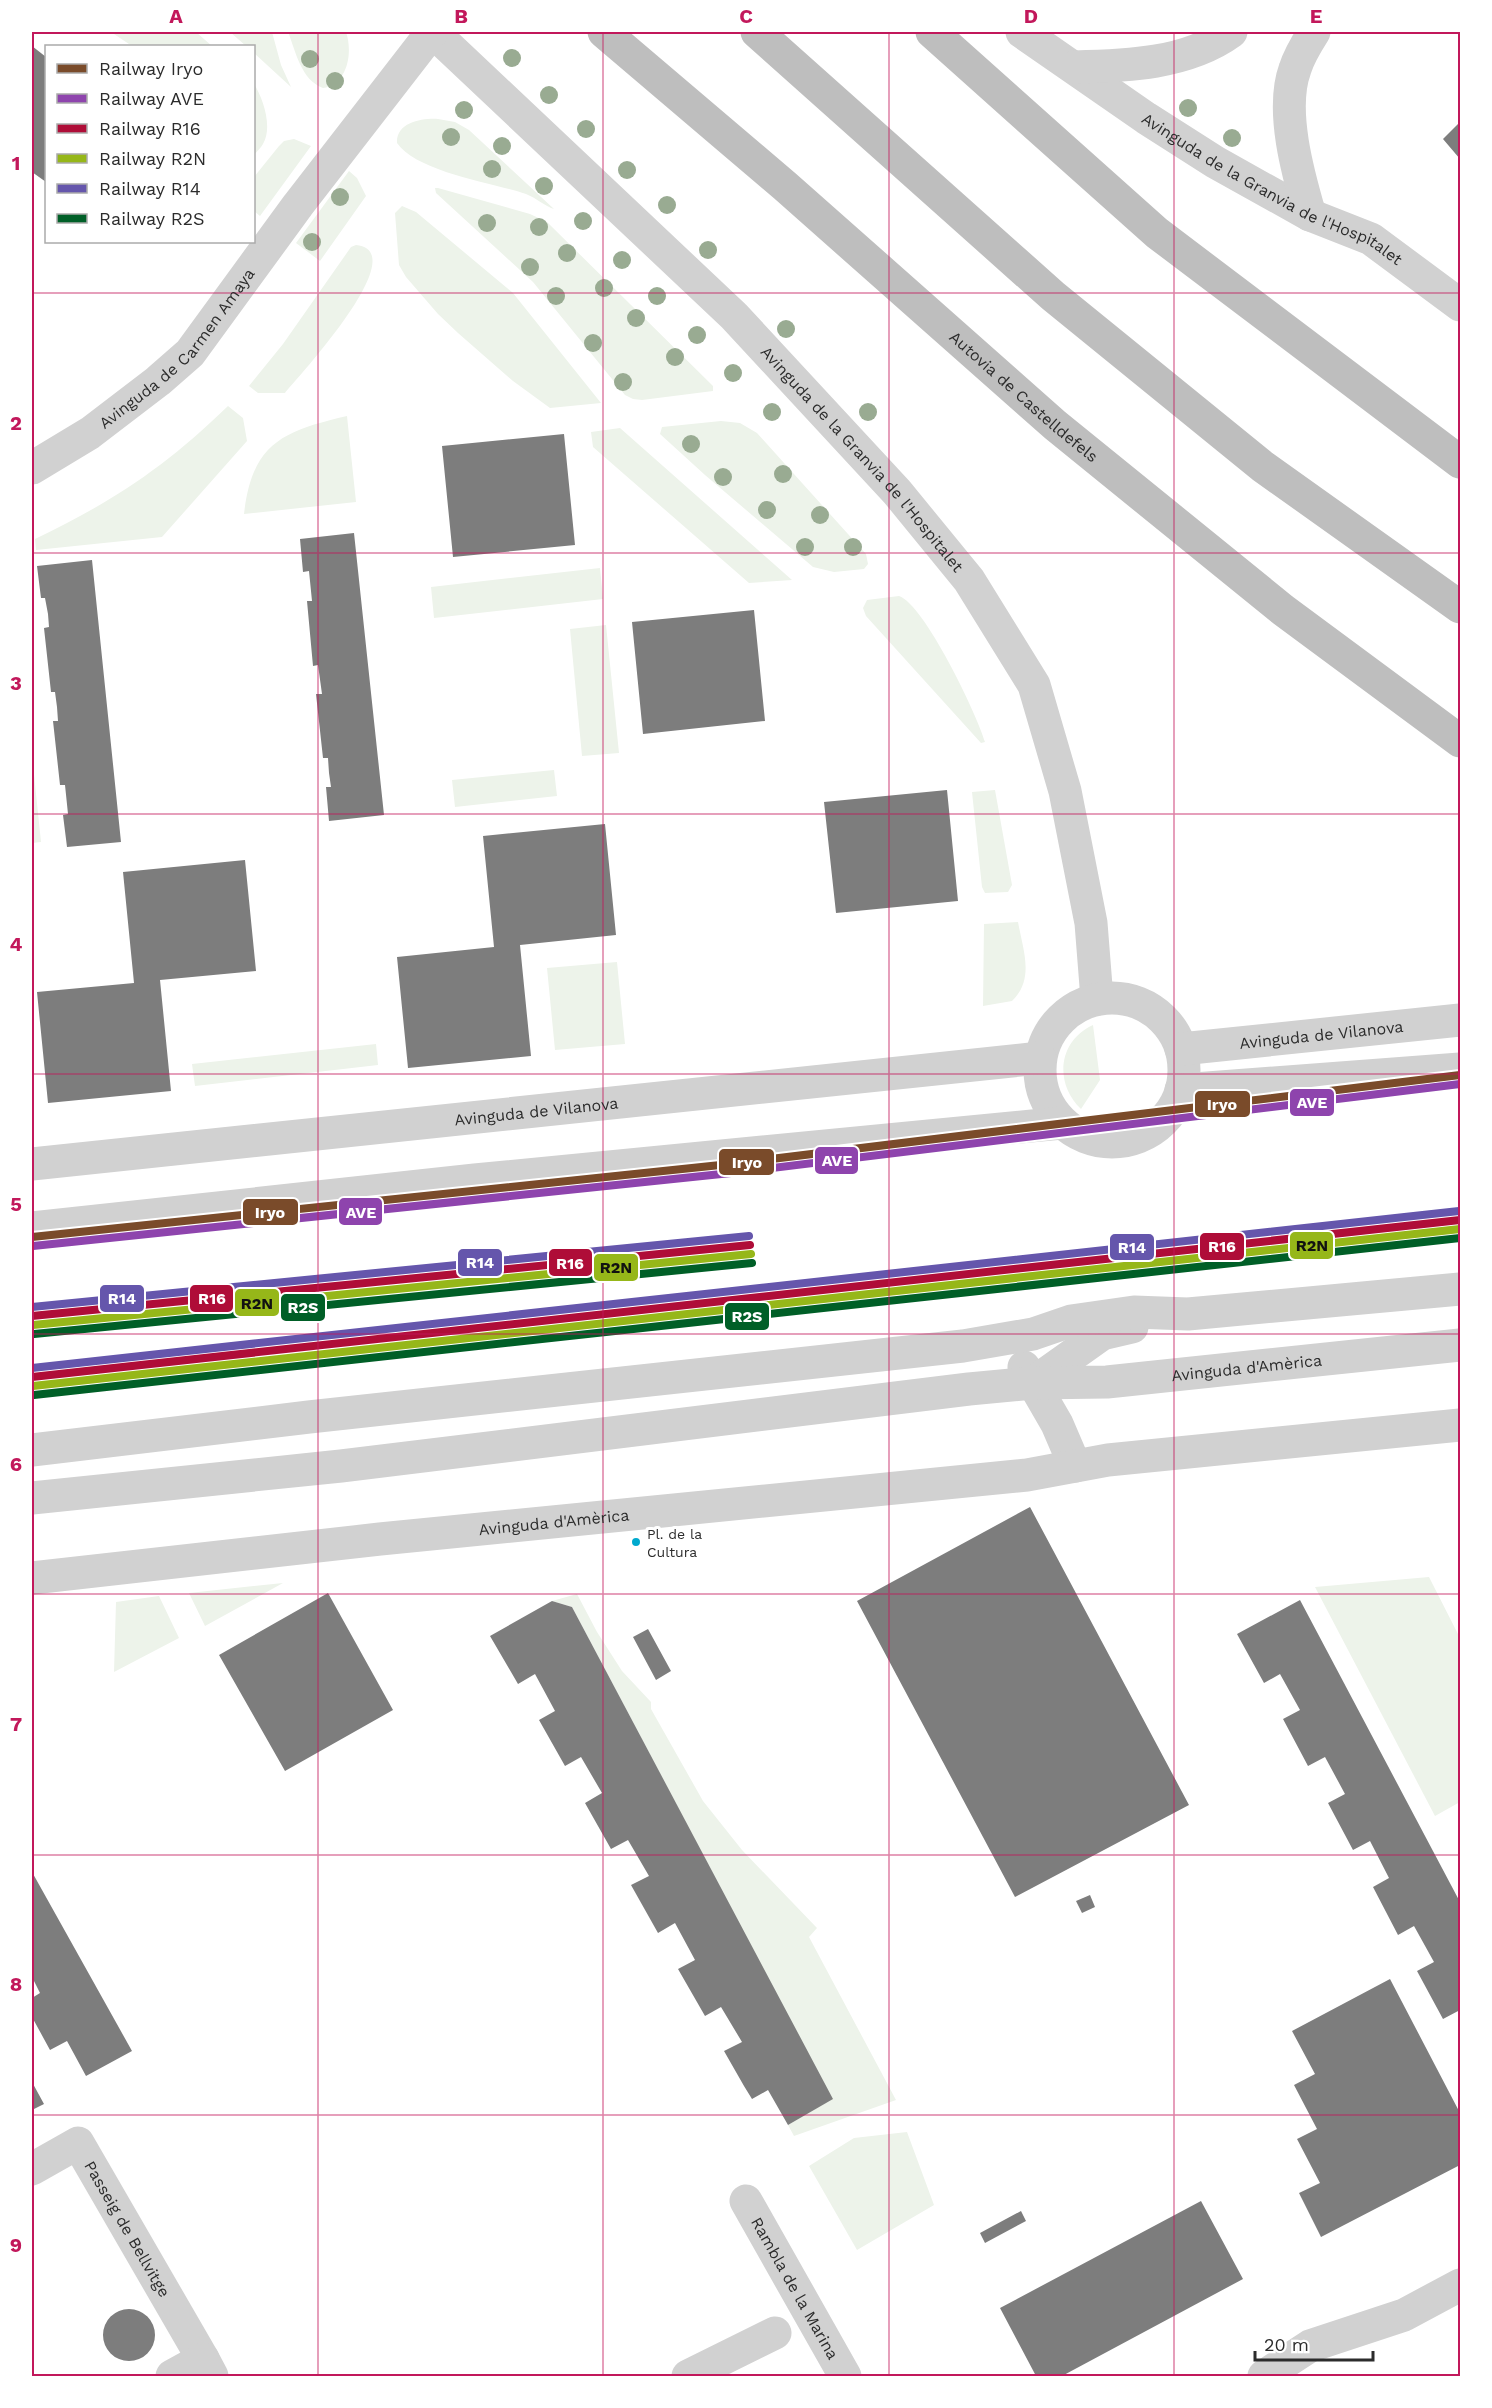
<svg xmlns="http://www.w3.org/2000/svg" width="1492" height="2408" font-family="'Work Sans',sans-serif">
<style>
.green{fill:#edf3ea}
.building{fill:#7d7d7d}
.lines{fill:none;stroke-linecap:round;stroke-linejoin:round}
.minor{stroke:#d1d1d1;stroke-width:33}
.highway{stroke:#bebebe;stroke-width:33}
.rail-1-casing{stroke:#fff;stroke-width:12}
.rail-2-casing{stroke:#fff;stroke-width:12}
.rail-3-casing{stroke:#fff;stroke-width:12}
.rail-4-casing{stroke:#fff;stroke-width:12}
.rail-5-casing{stroke:#fff;stroke-width:12}
.rail-6-casing{stroke:#fff;stroke-width:12}
.rail-1{stroke:#7a4b2a;stroke-width:8}
.rail-2{stroke:#8e44ad;stroke-width:8}
.rail-3{stroke:#af0d38;stroke-width:8}
.rail-4{stroke:#96b719;stroke-width:8}
.rail-5{stroke:#6556ac;stroke-width:8}
.rail-6{stroke:#005f27;stroke-width:8}
.tree{fill:#99ab92}
.grid{fill:none;stroke:#c2185b;stroke-width:1.5;stroke-opacity:0.55}
.bus-dot{fill:#00a9ce;stroke:#fff;stroke-width:2}
.labels{text-anchor:middle;dominant-baseline:central;stroke-width:6;stroke-linejoin:round;paint-order:stroke}
.bus-label{font-size:14px;fill:#2c2c2c;stroke:#fff;text-anchor:start}
.street-label{font-size:16px;fill:#2c2c2c;stroke:#fff}
.line-badge{stroke:#fff;stroke-width:2}
.badge-label{font-size:16px;text-anchor:middle;font-weight:bold;fill:#fff}
.pale-badge-label{font-size:16px;text-anchor:middle;font-weight:bold;fill:#111}
.neatline{fill:none;stroke:#c2185b;stroke-width:2}
.grid-label{font-size:20px;text-anchor:middle;font-weight:bold;fill:#c2185b}
</style>
<rect width="100%" height="100%" fill="#fff"/>
<!-- green -->
<path class="green" d="M111 32H196L212 46H132Z
M230 32H272L281 65 291 87 254 53V46H246Z
M288 32H346C353 52 348 84 323 88 301 80 296 52 288 32Z
M254 84C263 98 273 127 263 144 261 148 257 151 254 155Z
M438 119 455 122 469 130 554 209C545 206 536 198 526 194 493 183 417 172 397 143 396 122 423 118 438 119Z
M294 139 311 146 260 216 254 211V177L279 146 284 141Z
M349 171 357 178 366 196 320 261 296 243Z
M438 188 530 214 547 222 713 386V391L642 400 633 399 625 395 533 282 436 193 435 188Z
M402 206 416 212 513 293 601 403 550 408 513 381 458 333 438 314 406 277 399 265 395 213Z
M356 245C415 251 298 377 285 393H258L249 386 283 344 351 247Z
M228 406 243 418 247 441 162 537 36 550 35 539C114 501 165 467 228 406Z
M347 416 356 502 244 514C252 443 283 431 347 416Z
M721 421 740 423 757 433 866 554 868 564 864 569 834 572 813 567 705 475 660 434 662 427Z
M620 428 792 580 749 583 593 447 591 432Z
M600 568 603 599 434 618 431 587Z
M899 596C924 604 977 714 985 742L981 743 866 616 863 608 867 600Z
M606 625 619 753 582 756 570 629Z
M32 755 41 842 32 843Z
M554 770 557 796 455 807 452 780Z
M995 790 1012 885 1008 892 985 893 982 887 972 792Z
M1018 922C1023 950 1035 979 1012 1001L983 1006 984 924Z
M617 962 625 1044 555 1050 547 968Z
M1093 1025 1100 1080 1081 1109C1054 1083 1058 1041 1093 1025Z
M376 1044 378 1065 195 1086 192 1064Z
M1429 1577 1460 1638V1802L1435 1816 1315 1587Z
M283 1583 205 1626 189 1593Z
M577 1594 597 1632 622 1671 651 1702V1709L703 1801 742 1850 817 1928 809 1937 896 2100 794 2136 788 2125 832 2099 572 1607 552 1601Z
M159 1596 179 1638 114 1672 116 1602Z
M907 2132 934 2205 857 2250 809 2166 854 2138Z"/>
<!-- building -->
<path class="building" d="M32 46 46 57V182L32 172Z
M1460 122V159L1443 139Z
M564 434 575 545 453 557 442 446Z
M354 533 384 815 329 821 326 787H331L329 773 328 758H323L316 694H322L318 665 313 666 307 601H312L309 571 303 572 300 539Z
M92 560 121 842 67 847 63 815 68 814 65 785H60L53 721H58L57 707 55 692H51L44 628 49 627 48 614 45 598H41L37 566Z
M754 610 765 721 643 734 632 622Z
M947 790 958 901 836 913 824 802Z
M605 824 616 935 520 945 531 1056 408 1068 397 957 494 947 483 836Z
M245 860 256 971 160 980 171 1091 48 1103 37 992 134 983 123 872Z
M1030 1507 1189 1805 1015 1897 857 1601Z
M328 1593 393 1710 285 1771 219 1655Z
M1300 1600 1460 1902V2010L1443 2019 1417 1971 1434 1962 1414 1926 1398 1935 1373 1887 1389 1878 1370 1841 1353 1850 1328 1803 1345 1794 1325 1757 1308 1766 1283 1719 1300 1710 1280 1674 1264 1683 1237 1634Z
M552 1601 572 1607 833 2099 788 2125 768 2090 752 2099 744 2086 724 2051 742 2042 721 2007 705 2016 678 1969 695 1960 675 1923 658 1933 631 1885 649 1876 628 1840 611 1849 585 1803 602 1793 581 1757 565 1766 539 1720 555 1711 535 1674 518 1684 490 1636Z
M648 1629 671 1671 656 1680 633 1637Z
M32 1872 132 2051 86 2076 67 2041 50 2050 32 2017V1998L40 1993 32 1977Z
M1090 1895 1095 1907 1082 1913 1076 1901Z
M1390 1979 1460 2113V2165L1321 2237 1299 2193 1320 2183 1297 2139 1317 2129 1294 2085 1315 2074 1292 2031Z
M32 2082 44 2104 32 2110Z
M1201 2201 1243 2279 1062 2376H1036L1000 2308Z
M1021 2211 1026 2221 985 2243 980 2233Z
M103 2335a26 26 0 1 1 52 0a26 26 0 1 1-52 0Z"/>
<g class="lines">
<!-- minor -->
<g class="minor">
<path id="s1" d="M433 32 734 316 897 492 969 580 1034 685 1065 791 1091 923 1097 999"/>
<path id="s2" d="M1022 32 1146 118 1215 162 1310 215 1371 239 1460 305"/>
<path d="M1074 67C1126 66 1187 64 1231 32"/>
<path d="M1310 215C1298 174 1280 110 1295 69 1299 56 1307 43 1314 32"/>
<path id="s3" d="M32 468 90 433 158 381 190 353 298 205 432 32"/>
<circle cx="1112" cy="1070" r="72"/>
<path id="s4" d="M1181 1049 1460 1020"/>
<path d="M1181 1090 1460 1069"/>
<path id="s5" d="M32 1164 1040 1058"/>
<path d="M32 1228 475 1180 1062 1123"/>
<path d="M1024 1367 1057 1424 1075 1466"/>
<path d="M1033 1383 1102 1334 1132 1327"/>
<path d="M32 1450 309 1417 963 1346 1033 1334 1071 1321 1134 1312 1188 1314 1460 1289"/>
<path id="s6" d="M32 1498 341 1466 969 1389 1033 1383 1107 1382 1460 1345"/>
<path id="s7" d="M32 1578 380 1539 1027 1475 1108 1460 1460 1425"/>
<path id="s8" d="M32 2169 78 2143 203 2359"/>
<path id="s9" d="M746 2201 845 2376"/>
<path d="M172 2376 203 2359 212 2376"/>
<path d="M688 2376 775 2333"/>
<path d="M1264 2376 1310 2346 1404 2315 1460 2285"/>
</g>
<!-- highway -->
<g class="highway">
<path id="s10" d="M604 32 785 186 1055 425 1283 610 1460 741"/>
<path d="M757 32 1053 296 1262 466 1460 607"/>
<path d="M932 32 1157 233 1460 462"/>
</g>
<defs>
<path id="rail-1" d="M32 1237 730 1164 1460 1075"/>
<path id="rail-2" d="M33 1246 731 1173 1460 1084"/>
<path id="rail-3" d="M32 1316 750 1245
M32 1377 1460 1220"/>
<path id="rail-4" d="M33 1325 751 1254
M33 1386 1460 1229"/>
<path id="rail-5" d="M32 1307 749 1236
M32 1368 1459 1211"/>
<path id="rail-6" d="M34 1334 752 1263
M34 1395 1460 1238"/>
</defs>
<!-- rail-1 casing -->
<use href="#rail-1" class="rail-1-casing"/>
<!-- rail-2 casing -->
<use href="#rail-2" class="rail-2-casing"/>
<!-- rail-3 casing -->
<use href="#rail-3" class="rail-3-casing"/>
<!-- rail-4 casing -->
<use href="#rail-4" class="rail-4-casing"/>
<!-- rail-5 casing -->
<use href="#rail-5" class="rail-5-casing"/>
<!-- rail-6 casing -->
<use href="#rail-6" class="rail-6-casing"/>
<!-- rail-1 -->
<use href="#rail-1" class="rail-1"/>
<!-- rail-2 -->
<use href="#rail-2" class="rail-2"/>
<!-- rail-3 -->
<use href="#rail-3" class="rail-3"/>
<!-- rail-4 -->
<use href="#rail-4" class="rail-4"/>
<!-- rail-5 -->
<use href="#rail-5" class="rail-5"/>
<!-- rail-6 -->
<use href="#rail-6" class="rail-6"/>
</g>
<!-- trees -->
<g class="tree">
<circle cx="512" cy="58" r="9"/>
<circle cx="310" cy="59" r="9"/>
<circle cx="335" cy="81" r="9"/>
<circle cx="549" cy="95" r="9"/>
<circle cx="1188" cy="108" r="9"/>
<circle cx="464" cy="110" r="9"/>
<circle cx="586" cy="129" r="9"/>
<circle cx="451" cy="137" r="9"/>
<circle cx="1232" cy="138" r="9"/>
<circle cx="502" cy="146" r="9"/>
<circle cx="492" cy="169" r="9"/>
<circle cx="627" cy="170" r="9"/>
<circle cx="544" cy="186" r="9"/>
<circle cx="340" cy="197" r="9"/>
<circle cx="667" cy="205" r="9"/>
<circle cx="583" cy="221" r="9"/>
<circle cx="487" cy="223" r="9"/>
<circle cx="539" cy="227" r="9"/>
<circle cx="312" cy="242" r="9"/>
<circle cx="708" cy="250" r="9"/>
<circle cx="567" cy="253" r="9"/>
<circle cx="622" cy="260" r="9"/>
<circle cx="530" cy="267" r="9"/>
<circle cx="604" cy="288" r="9"/>
<circle cx="556" cy="296" r="9"/>
<circle cx="657" cy="296" r="9"/>
<circle cx="636" cy="318" r="9"/>
<circle cx="786" cy="329" r="9"/>
<circle cx="697" cy="335" r="9"/>
<circle cx="593" cy="343" r="9"/>
<circle cx="675" cy="357" r="9"/>
<circle cx="733" cy="373" r="9"/>
<circle cx="623" cy="382" r="9"/>
<circle cx="772" cy="412" r="9"/>
<circle cx="868" cy="412" r="9"/>
<circle cx="691" cy="444" r="9"/>
<circle cx="783" cy="474" r="9"/>
<circle cx="723" cy="477" r="9"/>
<circle cx="767" cy="510" r="9"/>
<circle cx="820" cy="515" r="9"/>
<circle cx="805" cy="547" r="9"/>
<circle cx="853" cy="547" r="9"/>
</g>
<!-- grid -->
<path class="grid" d="M318 32V2376M603 32V2376M889 32V2376M1174 32V2376M32 293H1460M32 553H1460M32 814H1460M32 1074H1460M32 1334H1460M32 1594H1460M32 1855H1460M32 2115H1460"/>
<!-- markers -->
<circle class="bus-dot" cx="636" cy="1542" r="5"/>
<g class="labels">
<!-- bus labels -->
<g class="bus-label">
<text x="647" y="1534">Pl. de la<tspan x="647" dy="18">Cultura</tspan></text>
</g>
<!-- street labels -->
<g class="street-label">
<text stroke="none"><textPath href="#s2" startOffset="296">Avinguda de la Granvia de l'Hospitalet</textPath></text>
<text stroke="none"><textPath href="#s3" startOffset="190">Avinguda de Carmen Amaya</textPath></text>
<text stroke="none"><textPath href="#s10" startOffset="556">Autovia de Castelldefels</textPath></text>
<text stroke="none"><textPath href="#s1" startOffset="606">Avinguda de la Granvia de l'Hospitalet</textPath></text>
<text stroke="none"><textPath href="#s4" startOffset="141">Avinguda de Vilanova</textPath></text>
<text stroke="none"><textPath href="#s5" startOffset="507">Avinguda de Vilanova</textPath></text>
<text stroke="none"><textPath href="#s6" startOffset="1222">Avinguda d'Amèrica</textPath></text>
<text stroke="none"><textPath href="#s7" startOffset="525">Avinguda d'Amèrica</textPath></text>
<text stroke="none"><textPath href="#s8" startOffset="152">Passeig de Bellvitge</textPath></text>
<text stroke="none"><textPath href="#s9" startOffset="100">Rambla de la Marina</textPath></text>
</g>
</g>
<g class="line-badge">
<rect x="1289" y="1088" width="46" height="29" rx="6" fill="#8e44ad"/>
<rect x="1194" y="1090" width="57" height="28" rx="6" fill="#7a4b2a"/>
<rect x="814" y="1146" width="45" height="29" rx="6" fill="#8e44ad"/>
<rect x="718" y="1148" width="57" height="28" rx="6" fill="#7a4b2a"/>
<rect x="338" y="1197" width="45" height="29" rx="6" fill="#8e44ad"/>
<rect x="242" y="1198" width="57" height="28" rx="6" fill="#7a4b2a"/>
<rect x="1289" y="1231" width="45" height="29" rx="6" fill="#96b719"/>
<rect x="1199" y="1232" width="46" height="29" rx="6" fill="#af0d38"/>
<rect x="1109" y="1233" width="46" height="28" rx="6" fill="#6556ac"/>
<rect x="457" y="1248" width="46" height="29" rx="6" fill="#6556ac"/>
<rect x="548" y="1248" width="45" height="29" rx="6" fill="#af0d38"/>
<rect x="593" y="1253" width="46" height="29" rx="6" fill="#96b719"/>
<rect x="99" y="1284" width="46" height="29" rx="6" fill="#6556ac"/>
<rect x="189" y="1284" width="45" height="29" rx="6" fill="#af0d38"/>
<rect x="234" y="1288" width="46" height="29" rx="6" fill="#96b719"/>
<rect x="280" y="1293" width="46" height="29" rx="6" fill="#005f27"/>
<rect x="724" y="1302" width="46" height="29" rx="6" fill="#005f27"/>
</g>
<g class="badge-label">
<text x="1312" y="1108">AVE</text>
<text x="1222" y="1110">Iryo</text>
<text x="837" y="1166">AVE</text>
<text x="747" y="1168">Iryo</text>
<text x="361" y="1218">AVE</text>
<text x="270" y="1218">Iryo</text>
<text x="1222" y="1252">R16</text>
<text x="1132" y="1253">R14</text>
<text x="480" y="1268">R14</text>
<text x="570" y="1269">R16</text>
<text x="122" y="1304">R14</text>
<text x="212" y="1304">R16</text>
<text x="303" y="1313">R2S</text>
<text x="747" y="1322">R2S</text>
</g>
<g class="pale-badge-label">
<text x="1312" y="1251">R2N</text>
<text x="616" y="1273">R2N</text>
<text x="257" y="1309">R2N</text>
</g>
<!-- border -->
<rect width="1492" height="2408" fill="none" stroke="#ffffff" stroke-width="66"/>
<!-- legend -->
<rect x="45" y="45" width="210" height="198" fill="#ffffff" stroke="#ababab" stroke-width="1.5"/>
<rect x="57" y="64" width="30" height="9" fill="#7a4b2a" stroke="#ababab" stroke-width="1.5"/>
<text x="99" y="75" font-size="18" fill="#2c2c2c">Railway Iryo</text>
<rect x="57" y="94" width="30" height="9" fill="#8e44ad" stroke="#ababab" stroke-width="1.5"/>
<text x="99" y="105" font-size="18" fill="#2c2c2c">Railway AVE</text>
<rect x="57" y="124" width="30" height="9" fill="#af0d38" stroke="#ababab" stroke-width="1.5"/>
<text x="99" y="135" font-size="18" fill="#2c2c2c">Railway R16</text>
<rect x="57" y="154" width="30" height="9" fill="#96b719" stroke="#ababab" stroke-width="1.5"/>
<text x="99" y="165" font-size="18" fill="#2c2c2c">Railway R2N</text>
<rect x="57" y="184" width="30" height="9" fill="#6556ac" stroke="#ababab" stroke-width="1.5"/>
<text x="99" y="195" font-size="18" fill="#2c2c2c">Railway R14</text>
<rect x="57" y="214" width="30" height="9" fill="#005f27" stroke="#ababab" stroke-width="1.5"/>
<text x="99" y="225" font-size="18" fill="#2c2c2c">Railway R2S</text>
<!-- scale -->
<path d="M1255 2351v9h118v-9" fill="none" stroke="#2c2c2c" stroke-width="3"/>
<text x="1264" y="2351" font-size="18" fill="#2c2c2c" stroke="#ffffff" stroke-width="4.5" paint-order="stroke">20 m</text>
<rect x="33" y="33" width="1426" height="2342" class="neatline"/>
<g class="grid-label">
<text x="176" y="23">A</text>
<text x="461" y="23">B</text>
<text x="746" y="23">C</text>
<text x="1031" y="23">D</text>
<text x="1316" y="23">E</text>
<text x="16" y="170">1</text>
<text x="16" y="430">2</text>
<text x="16" y="690">3</text>
<text x="16" y="951">4</text>
<text x="16" y="1211">5</text>
<text x="16" y="1471">6</text>
<text x="16" y="1731">7</text>
<text x="16" y="1991">8</text>
<text x="16" y="2252">9</text>
</g>
</svg>
